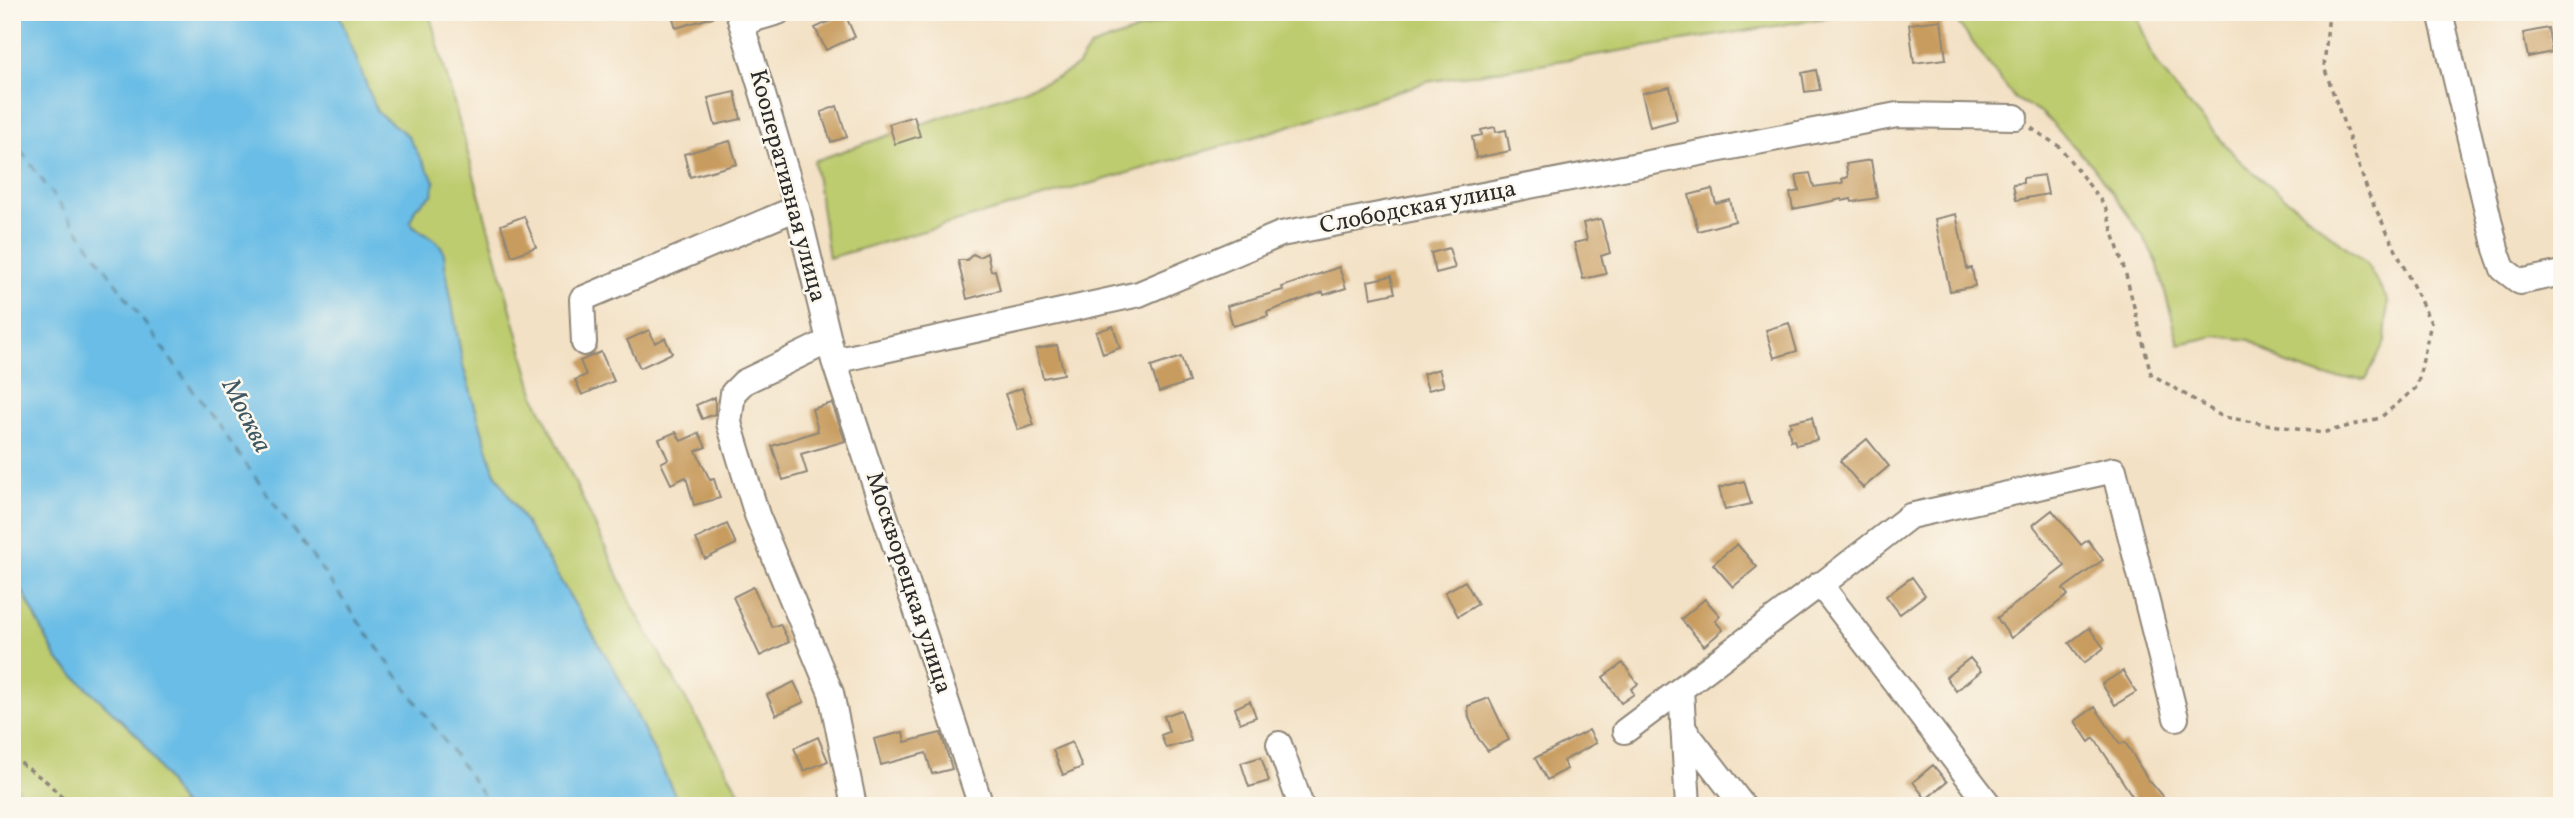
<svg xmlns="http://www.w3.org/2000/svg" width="2574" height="818" font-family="Vollkorn,serif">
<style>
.green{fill:#becc6f;stroke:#747c4d;stroke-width:2}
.water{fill:#6bbde6;stroke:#4b7488;stroke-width:2}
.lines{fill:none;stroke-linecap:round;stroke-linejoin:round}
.ferry{stroke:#3e5763;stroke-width:2;stroke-dasharray:9 7;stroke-linecap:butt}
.building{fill:#c89c5f}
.minor-casing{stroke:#8f8678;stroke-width:28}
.path{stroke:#8f8678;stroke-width:3.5;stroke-dasharray:5 5;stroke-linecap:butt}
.minor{stroke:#fff;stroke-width:24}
.labels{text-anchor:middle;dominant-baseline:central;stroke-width:5;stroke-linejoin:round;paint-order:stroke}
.street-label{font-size:24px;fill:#2b2b2b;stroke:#fbf7ec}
.water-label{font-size:26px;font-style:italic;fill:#3e5763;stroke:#fbf7ec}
</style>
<rect width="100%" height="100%" fill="#fbf7ec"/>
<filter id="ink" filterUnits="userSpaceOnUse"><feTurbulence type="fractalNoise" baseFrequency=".0143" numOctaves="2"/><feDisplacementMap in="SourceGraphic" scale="14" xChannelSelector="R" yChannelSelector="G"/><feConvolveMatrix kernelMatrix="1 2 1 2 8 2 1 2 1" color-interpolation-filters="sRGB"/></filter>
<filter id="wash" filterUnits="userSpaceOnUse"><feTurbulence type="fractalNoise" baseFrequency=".00686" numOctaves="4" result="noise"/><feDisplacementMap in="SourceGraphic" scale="28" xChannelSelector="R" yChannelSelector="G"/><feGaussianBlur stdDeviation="1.57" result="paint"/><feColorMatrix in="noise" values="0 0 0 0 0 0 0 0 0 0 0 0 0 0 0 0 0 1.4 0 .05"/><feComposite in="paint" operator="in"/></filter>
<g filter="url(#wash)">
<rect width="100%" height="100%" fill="#f3e1c5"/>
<!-- green -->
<path class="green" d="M338 12H429L535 397 634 609 747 806H680L617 674 494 471 463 366 445 265C445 234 427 241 410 222L416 207 432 195 407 135 377 112Z
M1197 12H1862L1427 82 1261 135 829 258 814 161 1059 77 1078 65 1090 47 1169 19Z
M1950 12H2135L2155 61 2182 97 2241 162 2366 263 2388 301 2385 342 2366 379 2325 377 2284 363 2250 340 2216 336 2179 344 2157 262 2143 236 2092 165 2041 112 2015 99Z
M12 570 57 659 141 739 183 806H31L12 782Z"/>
<!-- water -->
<path class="water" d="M12 12H338L377 112 407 135 435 182 432 195 416 207 410 222C426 242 445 233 445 265L463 366 494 471 617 674 680 806H183L141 739 57 659 12 570Z"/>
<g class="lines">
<!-- ferry -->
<path class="ferry" d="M12 138 491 806"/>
</g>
<g id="blocks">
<!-- building -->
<path class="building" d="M671 12H716V16L676 28Z
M845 14 855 37 826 50 815 28Z
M1941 20 1946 59 1914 63 1909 24Z
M2548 28 2552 52 2528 57 2523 33Z
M1816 70 1820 90 1805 92 1802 73Z
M1670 87 1677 120 1650 127 1642 93Z
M735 92 741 119 715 125 708 98Z
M837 106 847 137 831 142 821 112Z
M914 116 920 136 895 144 889 124Z
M1495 127 1496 132 1506 130 1510 151 1476 158 1472 137 1482 135 1481 130Z
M730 141 737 164 690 177 684 154Z
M1871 160 1877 198 1852 202 1851 199 1842 201V199L1793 209 1790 193 1799 191 1796 175 1810 173 1814 187 1843 183 1842 179 1848 177 1846 164Z
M2044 175 2048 194 2016 200 2013 184 2023 183V178Z
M1712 189 1716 204 1730 200 1735 221 1698 231 1689 195Z
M1956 214 1967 269 1972 268 1975 286 1950 291 1935 219Z
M524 216 536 247 512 256 501 225Z
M1601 219 1610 253 1601 256 1606 274 1583 279 1574 243 1587 240 1583 223Z
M1449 248 1455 268 1436 273 1431 253Z
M987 253 991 271 995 270 1000 290 967 299 958 260H967L973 254 979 257Z
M1339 267 1346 288 1324 295 1323 292 1267 312 1268 316 1233 326 1227 306 1283 290 1282 287Z
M1391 276 1395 293 1371 298 1368 281Z
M1789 323 1797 351 1774 358 1766 330Z
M1113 326 1120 348 1103 354 1096 332Z
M649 330 655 343 665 338 672 353 640 368 627 340Z
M1057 345 1064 374 1043 378 1036 349Z
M601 352 614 381 582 395 575 380 586 375 580 361Z
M1181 357 1189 382 1159 392 1151 367Z
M1439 369 1444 386 1428 390 1423 374Z
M1022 388 1034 425 1018 430 1005 394Z
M715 397V414L702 419 696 405Z
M832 403 845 441 801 454 807 473 783 480 772 446 818 431 812 409Z
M1812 417 1817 440 1796 445 1794 440 1791 441 1788 427 1791 426 1790 422Z
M676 432 681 441 699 433 706 447 696 451 710 480 714 479 720 498 694 505 686 477 671 484 661 463 668 459 659 439Z
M1867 439 1889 466 1863 488 1840 461Z
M1744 481 1751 504 1725 510 1719 488Z
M2052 510 2081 545 2088 540 2103 560 2063 589 2068 595 2011 638 1997 618 2065 566 2033 525Z
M727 524 736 544 705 559 696 539Z
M1737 544 1757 567 1733 587 1713 564Z
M1912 577 1925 595 1900 614 1886 596Z
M1465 581 1478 604 1458 616 1445 592Z
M753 587 772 627 780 624 789 642 760 656 733 597Z
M1705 599 1720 616 1715 621 1723 630 1704 646 1681 619Z
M2089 628 2104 648 2084 663 2069 643Z
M1970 658 1981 671 1956 691 1946 677Z
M1623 663 1638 684 1631 689 1634 694 1621 703 1603 677Z
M2123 671 2136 692 2115 705 2102 684Z
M794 682 804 702 776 715 767 695Z
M1489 698 1509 740 1488 751 1478 738 1469 718 1468 706Z
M1250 701 1256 717 1240 723 1235 708Z
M2095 707 2120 744 2125 742 2147 778 2163 797 2151 806H2139L2094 738 2089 742 2075 721Z
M1181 710 1191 741 1166 748 1161 735 1169 732 1164 716Z
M1589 730 1596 743 1563 761 1567 769 1547 780 1535 758Z
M903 732 905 742 941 733 952 769 932 774 926 753 881 765 874 739Z
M818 737 828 761 804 771 794 748Z
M1072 742 1082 767 1063 775 1053 750Z
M1261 757 1269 781 1249 787 1241 763Z
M1933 765 1947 782 1926 799 1913 782Z"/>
</g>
</g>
<g filter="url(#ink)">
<use href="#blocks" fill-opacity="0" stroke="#8f8678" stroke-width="2"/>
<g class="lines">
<defs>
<path id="minor" d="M738 12 797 208 834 361 981 806
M2440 12 2496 249 2503 269 2520 282 2562 273
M741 23 778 12
M829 341 744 382 733 393 729 423 757 515 831 693 854 806
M584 343 582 299 797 208
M834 361 1139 294 1281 234 1897 115 2015 117
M1821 585 1910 516 2114 470 2176 718
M1681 689 1820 584 1990 806
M1683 728 1743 806
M1625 731 1681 689 1688 806
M1279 744 1301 806"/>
</defs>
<!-- minor casing -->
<use href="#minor" class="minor-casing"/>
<!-- path -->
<path class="path" d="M2031 128 2060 147 2105 206 2126 275 2151 374 2223 417 2322 433 2380 418 2417 387 2431 323 2369 195 2324 67 2329 12
M12 757 47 782 71 806"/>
<!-- minor -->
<use href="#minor" class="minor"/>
</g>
</g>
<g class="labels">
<!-- street labels -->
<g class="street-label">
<text transform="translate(787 186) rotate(75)">Кооперативная улица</text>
<text transform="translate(1418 208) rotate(-11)">Слободская улица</text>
<text transform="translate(908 583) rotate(72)">Москворецкая улица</text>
</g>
<!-- water labels -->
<g class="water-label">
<text transform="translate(246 416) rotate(63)">Москва</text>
</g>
</g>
<!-- margin -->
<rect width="2574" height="818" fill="none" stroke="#fbf7ec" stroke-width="42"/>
</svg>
